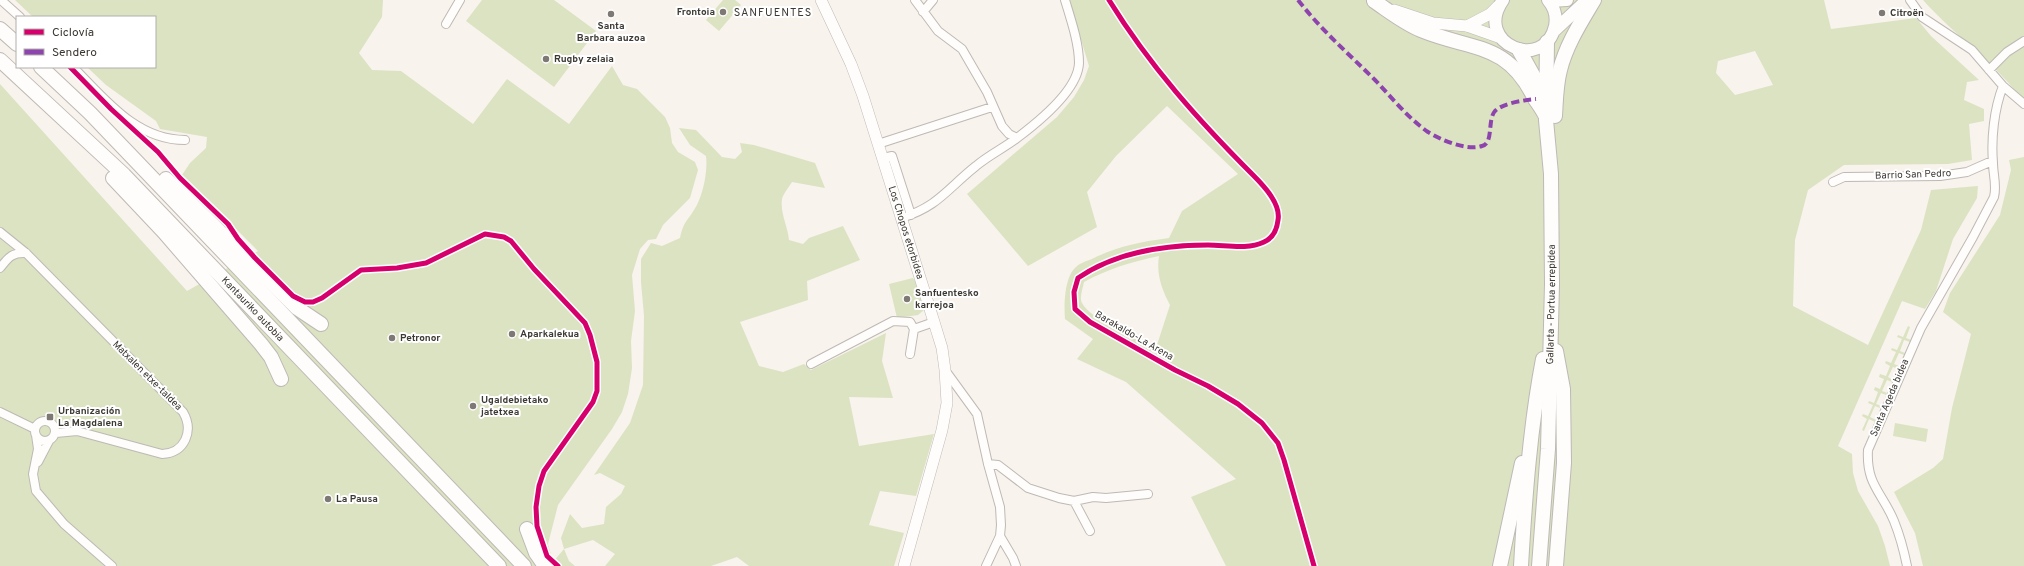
<svg xmlns="http://www.w3.org/2000/svg" width="2024" height="566" font-family="Overpass,sans-serif">
<style>
.green{fill:#dce3c3;fill-rule:evenodd}
.lines{fill:none;stroke-linecap:round;stroke-linejoin:round}
.street-casing{stroke:#beb9b4;stroke-width:10}
.secondary-casing{stroke:#beb9b4;stroke-width:12}
.primary-casing{stroke:#beb9b4;stroke-width:14}
.highway-casing{stroke:#beb9b4;stroke-width:16}
.street{stroke:#fefdfc;stroke-width:8}
.secondary{stroke:#fefdfc;stroke-width:11}
.primary{stroke:#fefdfc;stroke-width:12}
.highway{stroke:#fefdfc;stroke-width:14}
.quiet{stroke:#8e44ad;stroke-width:4;stroke-dasharray:8 4;stroke-linecap:butt}
.cycleway-casing{stroke:#fff;stroke-width:8}
.cycleway{stroke:#d6006c;stroke-width:5}
.poi-dot{fill:#7e7974;stroke:#fff;stroke-width:1.5}
.labels{text-anchor:middle;dominant-baseline:central;stroke-width:4;stroke-linejoin:round;paint-order:stroke}
.poi-label{font-size:10px;font-weight:bold;fill:#3c3833;stroke:#fff;text-anchor:start}
.street-label{font-size:10px;fill:#3c3833;stroke:#fff}
.neighbourhood-label{font-size:11px;letter-spacing:1px;fill:#3c3833;stroke:#fff}
</style>
<rect width="100%" height="100%" fill="#f8f3ec"/>
<!-- green -->
<path class="green" d="M15 0H383L382 17 359 53 372 70 401 71 473 124 507 79 569 124 612 66 623 85 637 89 665 117 670 128 672 143 678 152 695 162 698 170 690 198 663 225 656 239 648 240 640 249 632 275 635 311 631 341 632 368 628 394 622 412 612 429 558 505 548 544 553 562 564 549 561 538 570 514 582 528 604 524 606 507 621 494 625 486 600 473 594 475 630 423 643 385 644 316 641 282V259L651 243 662 246 680 238C684 221 686 223 694 210 703 197 708 171 706 156L690 145 679 128 696 130 722 157 735 159 742 152 740 143 754 145 815 163 825 188 792 182C789 187 783 194 782 199 780 213 788 227 789 240L803 244 809 238 843 226 860 260 807 281 808 300 740 322 759 366 783 372 804 364 811 370 886 333 882 361 893 398 849 397 859 446 934 434 916 496 880 491 869 525 904 533 894 566H749L737 557 711 566H605L615 554 593 540 564 549 569 561 575 566H0V84L187 291 258 251 182 175 190 163 206 148 207 137 160 129 156 121 106 85 87 67H155V17H33Z
M482 0H554L596 31 554 87 466 21Z
M723 0H735L741 5 719 31 706 20Z
M1069 0H1824L1831 29 1916 18 1931 36 1979 80 1967 82 1964 100 1984 109V121L1969 124 1972 160 1948 164 1844 165 1808 190 1795 240 1793 306 1868 345 1921 230 1931 190 1978 186 1977 198 1953 239 1936 291 1925 309 1902 301 1838 446 1852 454 1853 473 1858 491 1878 526 1885 546 1890 566H1226L1191 497 1236 479 1126 382 1077 359 1093 339 1065 319C1064 306 1064 277 1076 267 1080 263 1087 261 1092 259 1118 246 1140 242 1169 238L1182 211 1238 174 1167 106 1116 156 1087 192 1097 227 1028 266 967 194 1057 117 1074 97 1084 80 1089 66ZM1755 51 1773 85 1735 95 1716 73 1718 61ZM1159 256C1156 274 1162 290 1170 305L1156 348C1138 340 1091 320 1082 303 1079 297 1083 288 1084 282 1110 268 1131 262 1159 256Z
M1923 0H2024V102C1996 63 1955 36 1923 0Z
M2024 157V566H1923L1915 533 1894 492 1933 468 1943 459 1952 408 1971 334 1943 312 1950 293 2000 215 2011 170 2009 160Z
M913 278 917 284 924 310 918 315 897 318 889 284Z
M1908 326 1910 327 1906 338 1911 340 1910 342 1904 340 1900 351 1905 353 1904 355 1899 353 1894 364 1899 366 1898 369 1893 367 1888 377 1893 380 1892 382 1887 380 1882 391 1887 393 1886 395 1881 393 1876 404 1881 406 1880 408 1875 406 1870 417 1876 420 1875 422 1869 419 1864 431 1862 430 1867 419 1862 416 1863 414 1868 416 1873 405 1868 403 1869 401 1874 403 1878 392 1874 390 1875 387 1880 389 1884 379 1879 377 1880 374 1886 376 1890 366 1885 363 1886 361 1891 363 1896 352 1891 350 1892 348 1897 350 1902 339 1897 337 1898 335 1903 337Z
M1895 423 1928 429 1926 442 1893 436Z"/>
<g class="lines">
<defs>
<path id="street" d="M1 0 20 17
M915 0 938 31 962 49 987 92 1002 126 1009 134 1017 138C1037 123 1078 90 1079 63 1079 43 1071 20 1065 0
M923 12 933 0
M446 24 460 0
M73 67C105 99 136 140 185 140
M1989 70 2007 52 2024 41
M2003 86 2024 104
M878 144 992 107
M883 158 892 156 911 215
M1833 182 1844 177 1940 176 1967 172 1992 161
M901 218C938 207 948 188 976 166 989 155 1004 148 1017 138
M0 232 26 253 183 412C194 431 185 453 162 454L77 431 56 433
M0 268C8 258 12 252 26 253
M910 354 914 329 934 322
M811 364 893 321 910 322 914 329
M945 370 977 414 988 464 1000 507 1001 525 1000 536 986 566
M0 412 35 429
M35 431a10 10 0 1 1 20 0a10 10 0 1 1-20 0Z
M36 435 38 449 33 474 36 491 64 524 112 566
M38 462 49 441
M988 464 998 465 1028 488 1059 498 1074 501 1093 497 1106 498 1148 494
M1074 501 1090 531
M1000 536 1013 558 1016 566
M1907 566C1904 551 1900 536 1894 521 1882 492 1866 485 1868 450L1921 328 1973 237 1994 197C1997 186 1993 174 1993 163 1991 139 1994 109 2003 86L1972 50 1922 17 1910 0"/>
<g id="secondary">
<path id="s1" d="M821 0 851 64 863 96 934 322 942 348 945 370 947 403 942 430 904 566"/>
<path d="M1394 10 1433 23 1467 26 1501 38"/>
<path d="M1467 26 1490 14 1498 6"/>
</g>
<path id="primary" d="M1503 0C1472 44 1545 73 1555 26 1557 16 1554 7 1548 0
M1550 1 1567 0
M1555 30 1587 0"/>
<g id="highway">
<path d="M1374 1C1389 11 1404 23 1421 30 1472 51 1507 41 1535 99 1539 105 1543 110 1546 117"/>
<path d="M0 29 17 44"/>
<path d="M1519 50 1534 77 1537 87"/>
<path id="s2" d="M0 60 124 175 499 566"/>
<path d="M41 67 90 113 524 566"/>
<path d="M1555 116C1556 100 1556 85 1560 70 1566 45 1581 22 1594 0"/>
<path d="M113 178 164 232 261 344 271 357 281 379"/>
<path d="M166 179 297 308 321 324"/>
<path d="M527 529 536 553 545 566"/>
<path d="M1500 566 1522 463"/>
<path d="M1521 566C1525 497 1530 427 1543 359"/>
<path id="s3" d="M1539 566 1548 449 1552 284 1551 174 1546 120 1547 42"/>
<path d="M1556 566 1564 463 1563 389 1556 351"/>
</g>
</defs>
<!-- street casing -->
<use href="#street" class="street-casing"/>
<!-- secondary casing -->
<use href="#secondary" class="secondary-casing"/>
<!-- primary casing -->
<use href="#primary" class="primary-casing"/>
<!-- highway casing -->
<use href="#highway" class="highway-casing"/>
<!-- street -->
<use href="#street" class="street"/>
<!-- secondary -->
<use href="#secondary" class="secondary"/>
<!-- primary -->
<use href="#primary" class="primary"/>
<!-- highway -->
<use href="#highway" class="highway"/>
<!-- quiet -->
<path class="quiet" d="M1298 0C1323 32 1348 53 1376 81 1392 98 1408 118 1428 132 1441 140 1466 151 1482 146 1494 143 1487 120 1495 111 1503 103 1525 100 1536 99
M116 345 149 378"/>
<defs>
<path id="cycleway" d="M1109 0C1149 65 1199 121 1253 175 1264 186 1281 204 1278 220 1277 229 1273 238 1264 242 1247 250 1226 245 1208 245 1163 245 1116 252 1078 278L1074 292 1075 309 1090 322 1175 370 1208 386 1238 404 1262 423 1278 443 1284 460 1314 566
M70 67 111 109 158 152 180 178 228 224 238 239 255 258 293 296 305 302H313L322 298 361 270 397 268 426 263 485 234 504 237 511 241 534 269 585 323 590 335 597 362V391L593 402 544 471 539 486 536 507 537 526 547 556 558 566"/>
</defs>
<!-- cycleway casing -->
<use href="#cycleway" class="cycleway-casing"/>
<!-- cycleway -->
<use href="#cycleway" class="cycleway"/>
</g>
<!-- markers -->
<g class="poi-dot">
<circle cx="723" cy="12" r="4"/>
<circle cx="1882" cy="13" r="4"/>
<circle cx="611" cy="14" r="4"/>
<circle cx="546" cy="59" r="4"/>
<circle cx="907" cy="299" r="4"/>
<circle cx="512" cy="334" r="4"/>
<circle cx="392" cy="338" r="4"/>
<circle cx="473" cy="406" r="4"/>
<rect x="46" y="413" width="8" height="8" rx="2"/>
<circle cx="328" cy="499" r="4"/>
</g>
<g class="labels">
<!-- poi labels -->
<g class="poi-label">
<text x="715" y="12" text-anchor="end">Frontoia</text>
<text x="1890" y="13">Citroën</text>
<text x="611" y="26" text-anchor="middle">Santa<tspan x="611" dy="12">Barbara auzoa</tspan></text>
<text x="554" y="59">Rugby zelaia</text>
<text x="915" y="293">Sanfuentesko<tspan x="915" dy="12">karrejoa</tspan></text>
<text x="520" y="334">Aparkalekua</text>
<text x="400" y="338">Petronor</text>
<text x="481" y="400">Ugaldebietako<tspan x="481" dy="12">jatetxea</tspan></text>
<text x="58" y="411">Urbanización<tspan x="58" dy="12">La Magdalena</tspan></text>
<text x="336" y="499">La Pausa</text>
</g>
<!-- street labels -->
<g class="street-label">
<text transform="translate(1913 175) rotate(-2)">Barrio San Pedro</text>
<text stroke="none"><textPath href="#s1" startOffset="248">Los Chopos etorbidea</textPath></text>
<text stroke="none"><textPath href="#s3" startOffset="262">Gallarta - Portua errepidea</textPath></text>
<text stroke="none"><textPath href="#s2" startOffset="355">Kantauriko autobia</textPath></text>
<text transform="translate(1134 336) rotate(30)">Barakaldo-La Arena</text>
<text transform="translate(147 376) rotate(45)">Matxalen etxe-taldea</text>
<text transform="translate(1890 398) rotate(-67)">Santa Ageda bidea</text>
</g>
<!-- neighbourhood labels -->
<g class="neighbourhood-label">
<text x="773" y="13">SANFUENTES</text>
</g>
</g>
<!-- legend -->
<rect x="16" y="16" width="140" height="52" fill="#ffffff" stroke="#b1afad"/>
<rect x="24" y="29" width="20" height="6" fill="#d6006c" stroke="#b1afad"/>
<text x="52" y="36" font-size="12" fill="#3c3833">Ciclovía</text>
<rect x="24" y="49" width="20" height="6" fill="#8e44ad" stroke="#b1afad"/>
<text x="52" y="56" font-size="12" fill="#3c3833">Sendero</text>
</svg>
